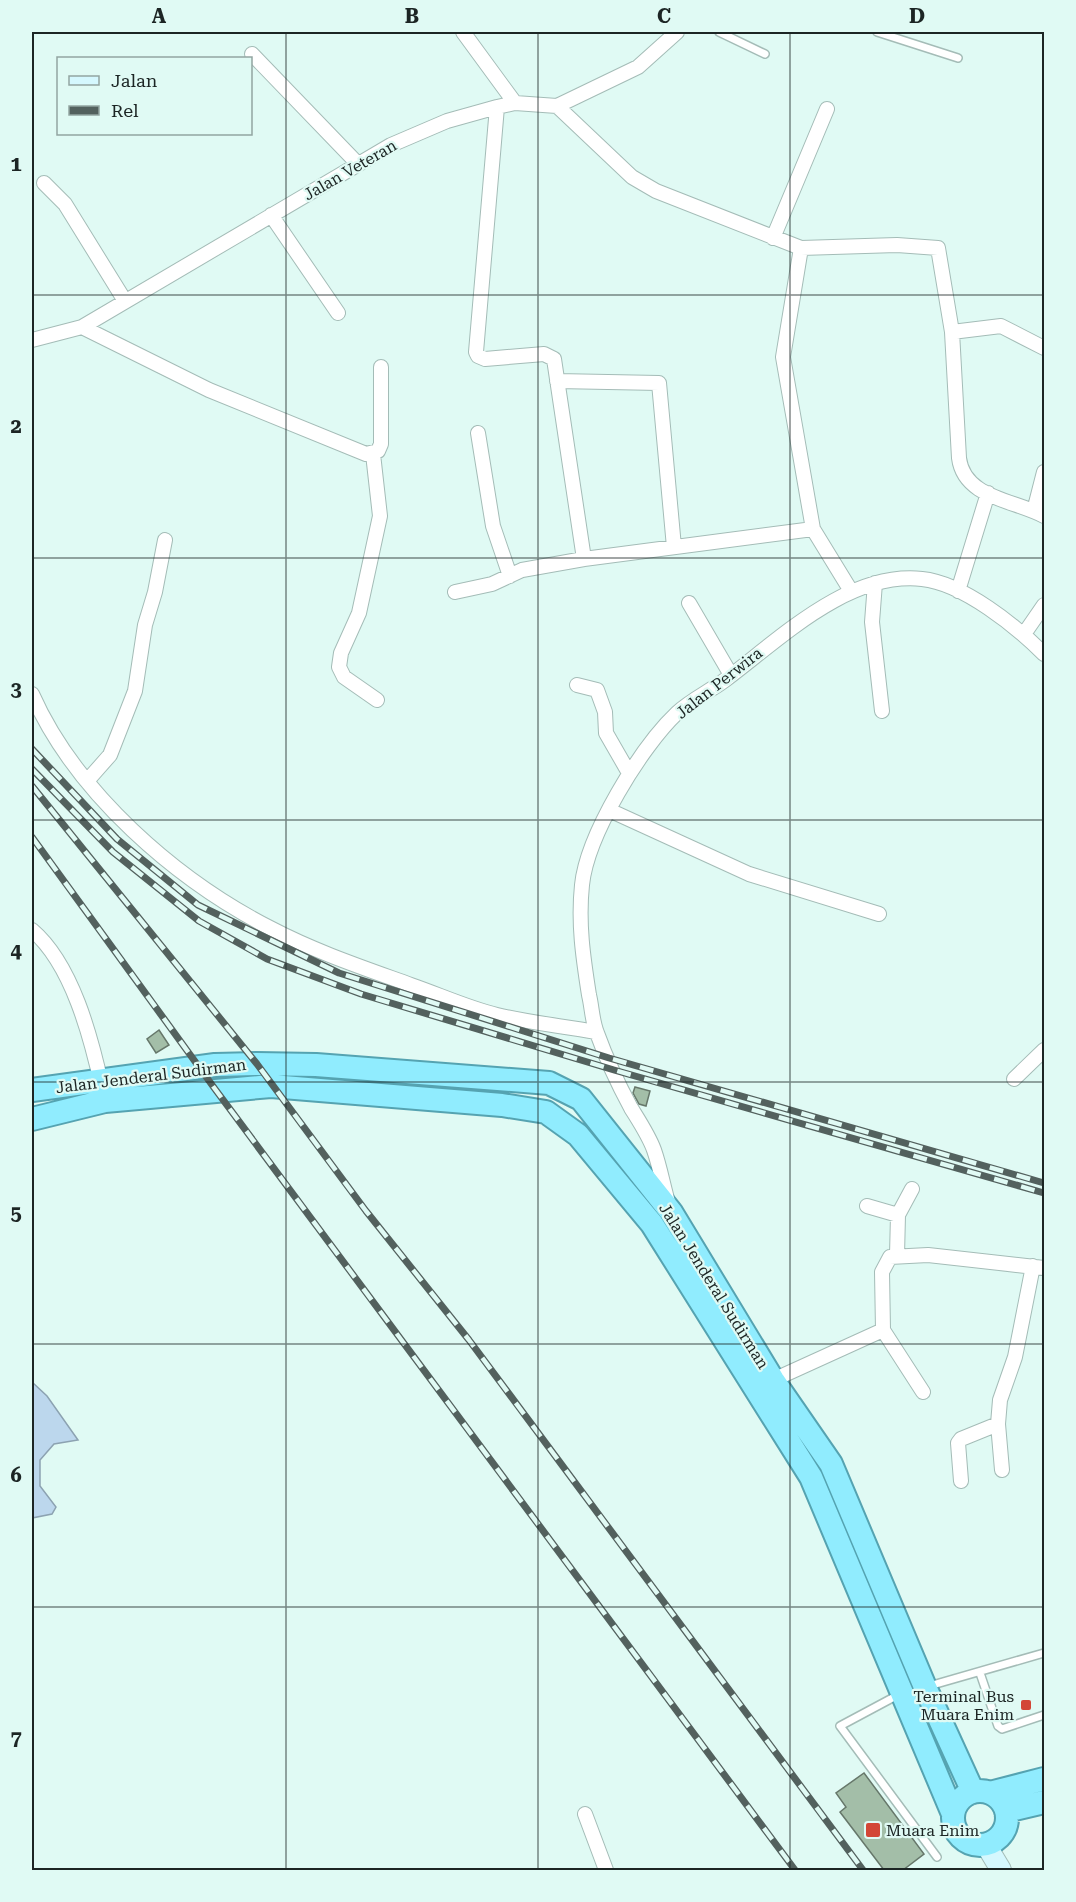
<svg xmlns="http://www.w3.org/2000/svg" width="1076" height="1902" font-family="'Roboto Serif',serif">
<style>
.water{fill:#bcd7ed;stroke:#8ca2b1;stroke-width:1.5}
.building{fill:#a3bea8;stroke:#66776a;stroke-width:1.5}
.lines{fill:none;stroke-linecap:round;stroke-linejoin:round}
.service-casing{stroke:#a4bcb7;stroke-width:10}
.minor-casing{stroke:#a4bcb7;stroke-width:16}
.secondary-casing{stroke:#a4bcb7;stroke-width:22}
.trunk-casing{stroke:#55a3b1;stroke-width:26}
.service{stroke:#fff;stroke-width:7}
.minor{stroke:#fff;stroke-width:14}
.secondary{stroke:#d5f8fe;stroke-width:20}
.trunk{stroke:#90ecfe;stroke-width:22}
.rail-casing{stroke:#53615e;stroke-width:7}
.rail{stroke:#e0faf4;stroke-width:4.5;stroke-dasharray:14;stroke-linecap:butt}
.grid{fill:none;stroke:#1c2524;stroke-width:1.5;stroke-opacity:0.55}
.poi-dot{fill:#d34636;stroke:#e0faf4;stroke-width:2}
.labels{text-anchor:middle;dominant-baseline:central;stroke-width:4.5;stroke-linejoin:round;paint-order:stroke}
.street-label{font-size:16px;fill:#1c2524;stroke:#e0faf4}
.poi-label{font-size:16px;fill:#1c2524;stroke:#e0faf4;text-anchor:end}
.neatline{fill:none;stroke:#1c2524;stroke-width:2}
.grid-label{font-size:20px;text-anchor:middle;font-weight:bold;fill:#1c2524}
</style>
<rect width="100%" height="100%" fill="#e0faf4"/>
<!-- water -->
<path class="water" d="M32 1382 47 1396 78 1440 54 1444 40 1460V1486L56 1507 52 1514 32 1518Z"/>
<!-- building -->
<path class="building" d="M159 1030 169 1045 156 1053 147 1039Z
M635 1087 650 1091 646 1106 639 1104 633 1093Z
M864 1773 924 1854 903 1870H884L840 1812 846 1807 836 1793Z"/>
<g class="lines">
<defs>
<path id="service" d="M719 32 765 54
M877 32 958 58
M980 1673 998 1726 1002 1729 1044 1715
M929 1686 1044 1653
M898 1695 840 1726 937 1857"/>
<path id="minor" d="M463 32 515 103
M252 54 358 164
M557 106 632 177 656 191 801 248 783 357 813 529 851 591
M497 107 476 352 478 356 485 359 544 354 554 359 584 559
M44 183 65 204 125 301
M271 215 338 313
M773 238 827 109
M801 248 897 245 938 248 952 332 959 458C964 498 1014 500 1044 516
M82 327 209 390 366 454 378 451 381 444V367
M952 332 1001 326 1044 348
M32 340 82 327 391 145 447 121 497 107 515 103 557 106 638 67 677 32
M557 381 659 383 674 547
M478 433 493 526 510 576
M373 454 380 516 359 613 341 653 339 667 344 677 377 700
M1034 511 1044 472
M875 583 872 622 882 711
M958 591 988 493
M455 592 492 584 522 570 584 559 813 529
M689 603 731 675
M1024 634 1044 605
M577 685 597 690 605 712 606 733 629 773
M32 694C76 793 176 880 272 929 316 952 364 968 411 985 440 995 468 1008 497 1015 530 1023 563 1026 596 1032
M87 781 110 755 135 691 145 625 155 592 165 540
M609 810 749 874 879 914
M32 930C72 964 91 1037 102 1087
M1014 1079 1044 1050
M668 1202C663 1185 660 1167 654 1150 649 1136 639 1121 631 1108 618 1084 606 1058 597 1033 592 1021 592 1007 589 995 583 957 578 923 582 885 587 835 641 747 677 713 691 700 710 691 725 680 780 639 848 571 922 579 963 583 1017 627 1044 654
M867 1206 898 1215
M897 1255 898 1215 912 1189
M883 1330 923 1392
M773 1380 883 1330 882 1272 890 1257 928 1255 1044 1268
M1002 1470 998 1424 1000 1400 1015 1357 1033 1266
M961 1481 958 1443 961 1439 998 1424
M585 1814 606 1870"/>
<path id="secondary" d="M986 1845 1001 1870"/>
<path id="trunk" d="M32 1090 215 1065 257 1064 316 1065 549 1083 581 1099 671 1212 773 1380 831 1464 925 1687 973 1792
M32 1119 105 1101 271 1086 502 1105 546 1112 578 1135 652 1224 811 1477 953 1814
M953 1818a27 27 0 1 1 54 0a27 27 0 1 1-54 0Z
M990 1793 1044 1779
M1006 1811 1044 1802"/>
</defs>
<!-- service casing -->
<use href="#service" class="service-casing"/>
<!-- minor casing -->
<use href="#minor" class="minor-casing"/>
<!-- secondary casing -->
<use href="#secondary" class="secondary-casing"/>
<!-- trunk casing -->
<use href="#trunk" class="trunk-casing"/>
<!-- service -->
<use href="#service" class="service"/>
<!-- minor -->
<use href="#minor" class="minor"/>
<!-- secondary -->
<use href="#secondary" class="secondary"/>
<!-- trunk -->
<use href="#trunk" class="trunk"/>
<defs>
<path id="rail" d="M32 749 117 839 198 905 339 973 609 1058 1044 1183
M32 769 113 852 199 921 267 959 361 994 614 1070 1044 1193
M32 786 257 1064 366 1211 469 1340 863 1870
M32 837 215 1089 795 1870"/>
</defs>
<!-- rail casing -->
<use href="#rail" class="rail-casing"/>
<!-- rail -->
<use href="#rail" class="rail"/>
</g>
<!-- grid -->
<path class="grid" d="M286 32V1870M538 32V1870M790 32V1870M32 295H1044M32 558H1044M32 820H1044M32 1082H1044M32 1344H1044M32 1607H1044"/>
<!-- markers -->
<g class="poi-dot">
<rect x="1020" y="1699" width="12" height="12" rx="3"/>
<rect x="865" y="1822" width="16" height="16" rx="3"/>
</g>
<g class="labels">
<!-- street labels -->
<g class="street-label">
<text transform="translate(350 170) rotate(-30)">Jalan Veteran</text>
<text transform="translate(719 683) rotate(-38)">Jalan Perwira</text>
<text transform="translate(151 1076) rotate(-7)">Jalan Jenderal Sudirman</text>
<text transform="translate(714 1286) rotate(58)">Jalan Jenderal Sudirman</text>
</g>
<!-- poi labels -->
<g class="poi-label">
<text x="1014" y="1696">Terminal Bus<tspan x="1014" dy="18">Muara Enim</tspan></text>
<text x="886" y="1830" text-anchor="start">Muara Enim</text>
</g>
</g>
<!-- border -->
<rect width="1076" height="1902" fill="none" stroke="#e0faf4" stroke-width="66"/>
<!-- legend -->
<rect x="57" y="57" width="195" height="78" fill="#e0faf4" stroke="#92a5a1" stroke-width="1.5"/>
<rect x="69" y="76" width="30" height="9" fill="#d5f8fe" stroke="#92a5a1" stroke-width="1.5"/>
<text x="111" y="87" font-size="18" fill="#1c2524">Jalan</text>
<rect x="69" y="106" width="30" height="9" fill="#53615e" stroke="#92a5a1" stroke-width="1.5"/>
<text x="111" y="117" font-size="18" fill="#1c2524">Rel</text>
<rect x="33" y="33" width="1010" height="1836" class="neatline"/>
<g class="grid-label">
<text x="159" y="23">A</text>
<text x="412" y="23">B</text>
<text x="664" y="23">C</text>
<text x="917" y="23">D</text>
<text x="16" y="171">1</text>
<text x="16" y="433">2</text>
<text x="16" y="696">3</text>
<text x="16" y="958">4</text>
<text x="16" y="1220">5</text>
<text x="16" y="1482">6</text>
<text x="16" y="1745">7</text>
</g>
</svg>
